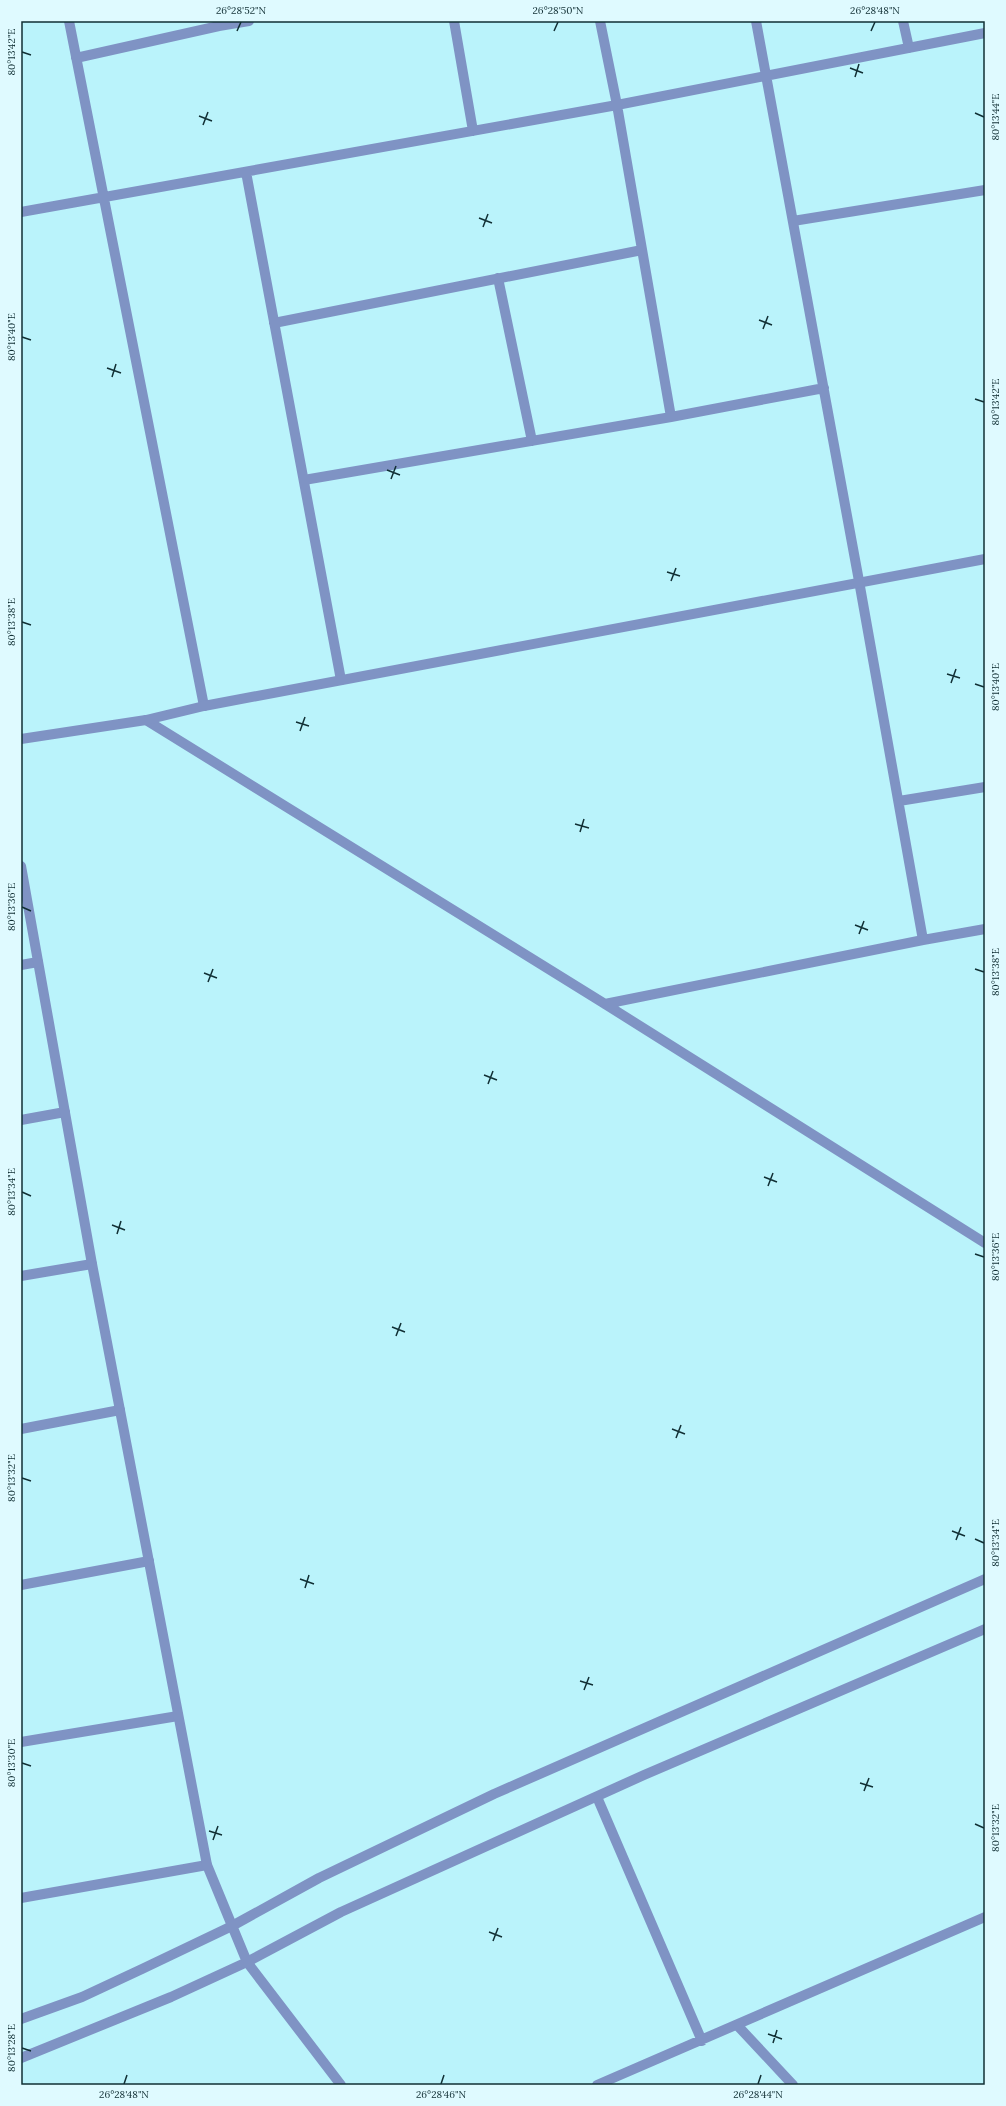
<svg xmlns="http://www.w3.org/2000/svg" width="1006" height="2106" font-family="Lora,serif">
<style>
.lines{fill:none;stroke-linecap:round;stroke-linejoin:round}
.minor{stroke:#7f93c4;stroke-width:10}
.tertiary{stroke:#7f93c4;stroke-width:10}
.ticks{fill:none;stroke:#112f34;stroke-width:1.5}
.neatline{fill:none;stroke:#112f34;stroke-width:1.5}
.ticks-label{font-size:10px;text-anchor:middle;fill:#112f34}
</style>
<rect width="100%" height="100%" fill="#baf3fb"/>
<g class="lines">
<!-- minor -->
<path class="minor" d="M69 21 204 706
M454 21 473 131
M600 21 617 105 671 417
M756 21 859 581 923 940
M903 21 909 48
M76 58 219 26 249 21
M246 172 341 680
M21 212 617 105 985 33
M793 221 985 190
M498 278 532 441
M274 323 642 250
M304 480 671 417 824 388
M146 720 605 1004 985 1243
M899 801 985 787
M21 965 38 962
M605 1004 923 940 985 929
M21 1120 65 1112
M21 1276 92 1264
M21 1429 120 1410
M21 1585 149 1561
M21 1742 178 1716
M597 1797 702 2041
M21 1898 207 1865
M737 2025 793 2085
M597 2085 985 1917"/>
<!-- tertiary -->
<path class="tertiary" d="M21 739 146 720 204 706 985 559
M21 866 92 1264 207 1865 247 1962 341 2085
M21 2019 82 1997 142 1969 232 1926 319 1878 494 1794 985 1579
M21 2058 171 1997 247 1962 341 1912 644 1775 985 1629"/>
</g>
<!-- ticks -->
<path class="ticks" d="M237 31 241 22M554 31 558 22M871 31 875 22M22 52 31 55M850 68 863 73M855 77 859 64M975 113 984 117M199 116 212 121M203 125 208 112M479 218 492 223M483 227 488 214M759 320 772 325M763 329 768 316M22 337 31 340M107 368 121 373M112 377 116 364M975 399 984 402M387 470 400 475M391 479 396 466M667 572 680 576M671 581 676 568M22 622 31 625M947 674 960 678M951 683 956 669M975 684 984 687M296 722 309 726M300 731 305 717M575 824 589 828M580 832 584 819M22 907 31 911M855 925 868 930M859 934 864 921M975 969 984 972M204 973 217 978M208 982 213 969M484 1075 497 1080M488 1084 493 1071M764 1177 777 1182M768 1186 773 1173M22 1192 31 1196M112 1225 125 1230M117 1234 121 1221M975 1254 984 1257M392 1327 405 1332M396 1336 401 1323M672 1429 685 1434M676 1438 681 1425M22 1478 31 1481M952 1531 965 1536M975 1539 984 1543M956 1540 961 1527M300 1579 314 1584M305 1588 309 1575M580 1681 593 1685M584 1690 589 1677M22 1763 31 1766M860 1783 873 1787M864 1791 869 1778M975 1824 984 1828M209 1831 222 1835M213 1840 218 1826M489 1932 502 1937M493 1941 498 1928M768 2034 782 2039M773 2043 777 2030M22 2048 31 2051M124 2084 127 2075M441 2084 444 2075M758 2084 761 2075"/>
<!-- border -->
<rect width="1006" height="2106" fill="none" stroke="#dffaff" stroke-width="44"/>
<rect x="22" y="22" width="962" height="2062" class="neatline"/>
<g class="ticks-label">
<text x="241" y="14">26°28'52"N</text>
<text x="558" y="14">26°28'50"N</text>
<text x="875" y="14">26°28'48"N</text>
<text transform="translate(11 52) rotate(-90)" y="4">80°13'42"E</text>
<text transform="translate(995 117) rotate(-90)" y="4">80°13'44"E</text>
<text transform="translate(11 337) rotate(-90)" y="4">80°13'40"E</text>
<text transform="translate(995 402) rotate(-90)" y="4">80°13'42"E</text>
<text transform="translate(11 622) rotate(-90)" y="4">80°13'38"E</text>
<text transform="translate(995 687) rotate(-90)" y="4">80°13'40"E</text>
<text transform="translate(11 907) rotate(-90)" y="4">80°13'36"E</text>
<text transform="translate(995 972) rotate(-90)" y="4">80°13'38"E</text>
<text transform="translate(11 1192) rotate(-90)" y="4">80°13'34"E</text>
<text transform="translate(995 1257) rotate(-90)" y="4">80°13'36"E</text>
<text transform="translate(11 1478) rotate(-90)" y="4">80°13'32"E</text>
<text transform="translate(995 1543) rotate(-90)" y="4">80°13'34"E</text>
<text transform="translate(11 1763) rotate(-90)" y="4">80°13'30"E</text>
<text transform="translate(995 1828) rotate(-90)" y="4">80°13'32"E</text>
<text transform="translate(11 2048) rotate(-90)" y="4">80°13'28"E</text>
<text x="124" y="2098">26°28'48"N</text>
<text x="441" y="2098">26°28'46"N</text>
<text x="758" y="2098">26°28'44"N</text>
</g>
</svg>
